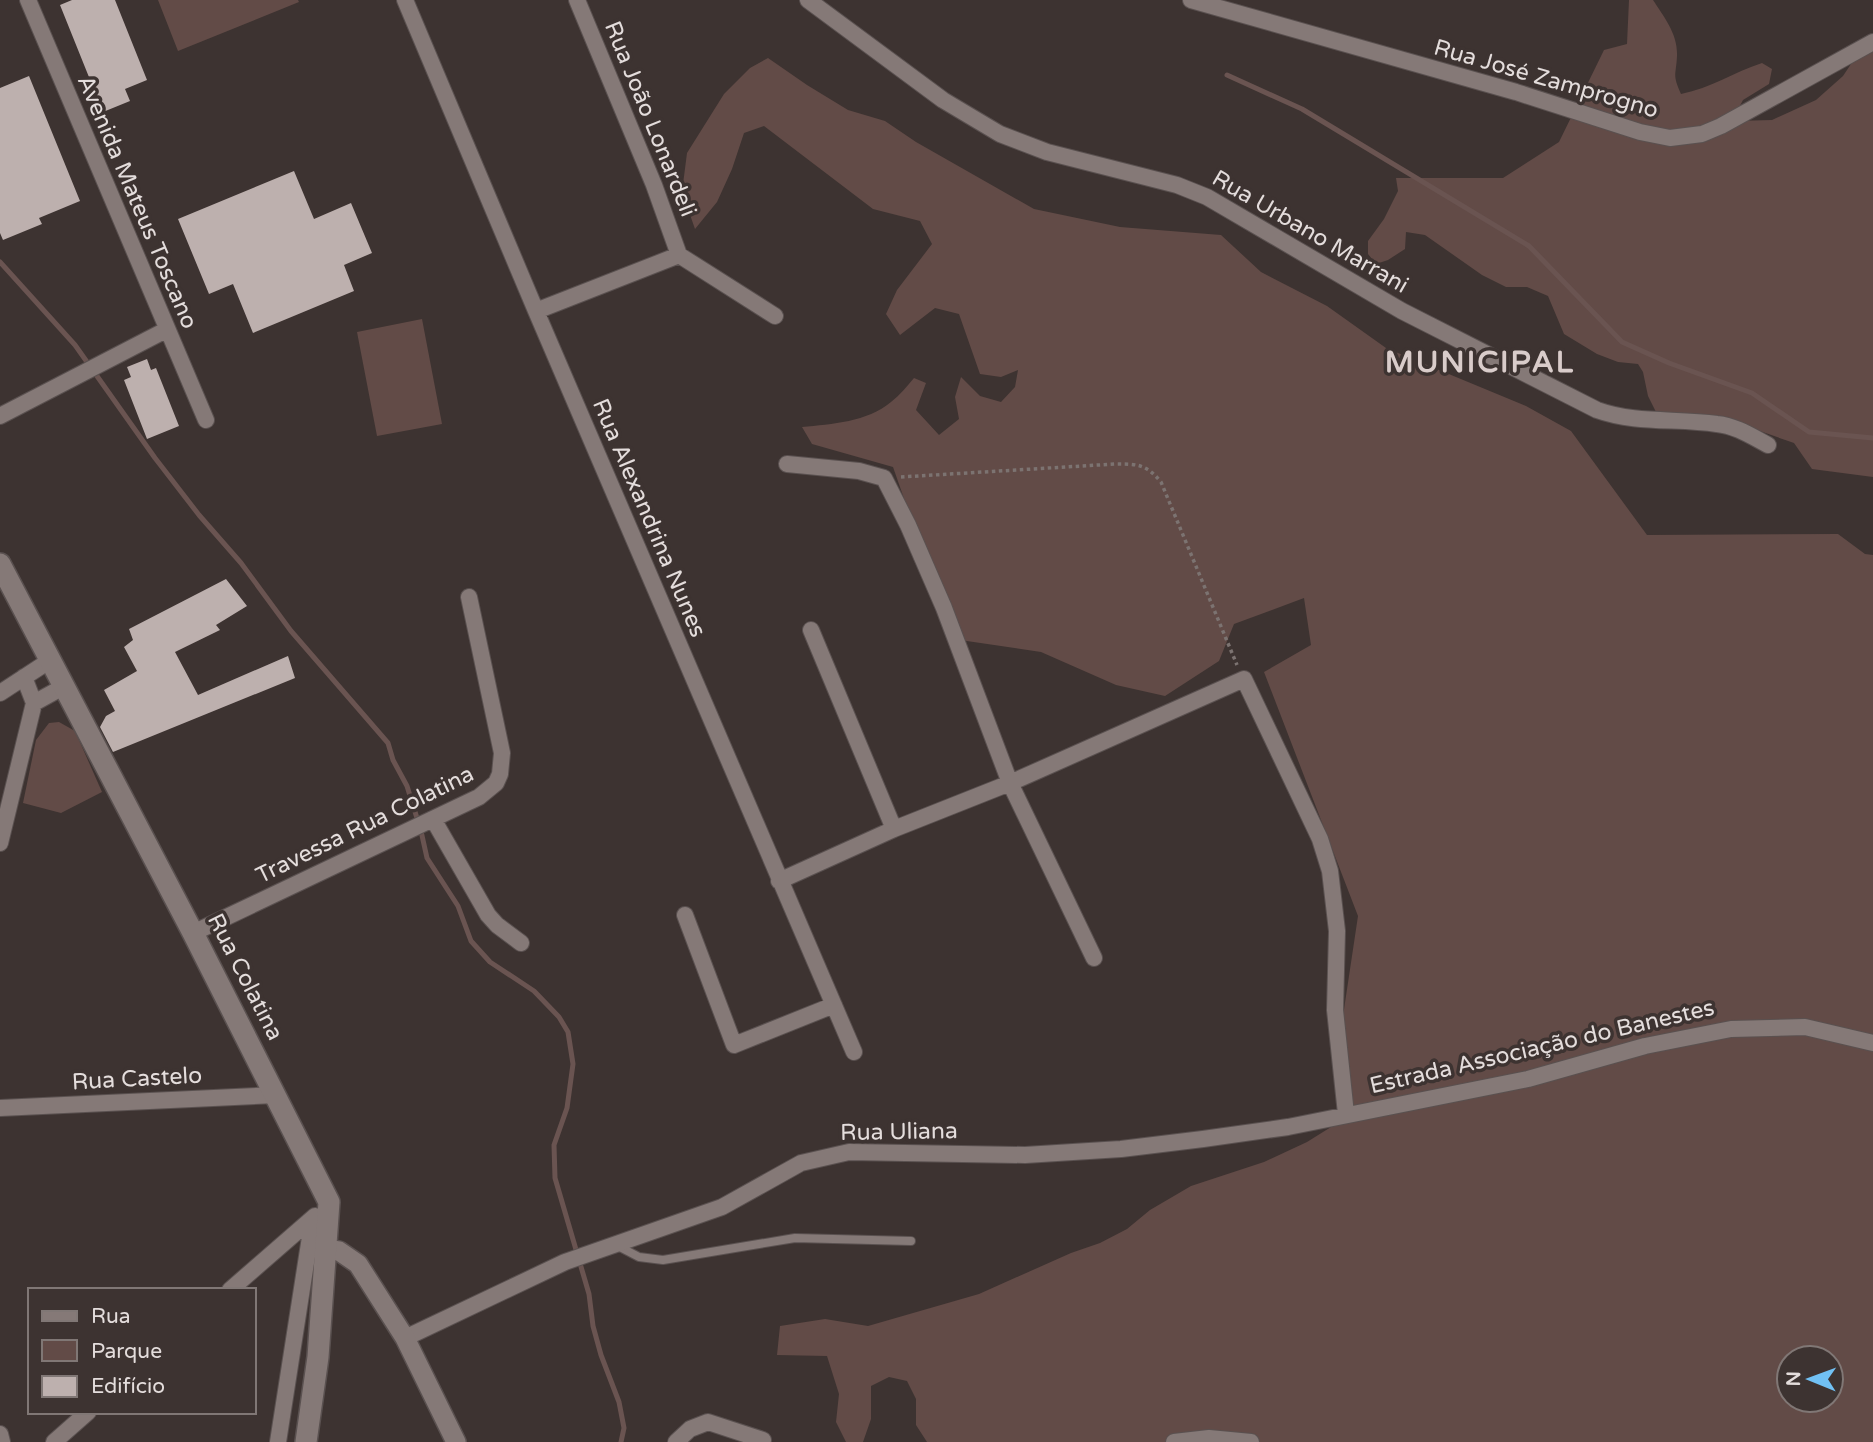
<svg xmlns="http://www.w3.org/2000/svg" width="1873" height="1442" font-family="'Varela Round',sans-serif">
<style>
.green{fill:#624b47;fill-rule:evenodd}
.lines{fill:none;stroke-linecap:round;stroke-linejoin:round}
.stream{stroke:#6a5451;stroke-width:5}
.building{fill:#bdb0ae}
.service-casing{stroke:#5a5150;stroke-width:10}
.minor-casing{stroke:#5a5150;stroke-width:18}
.tertiary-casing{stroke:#5a5150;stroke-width:22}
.secondary-casing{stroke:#5a5150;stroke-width:24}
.path{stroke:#7c7371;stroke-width:3.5;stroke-dasharray:3.5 3.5;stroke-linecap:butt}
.service{stroke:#857977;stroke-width:8}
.minor{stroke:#857977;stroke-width:16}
.tertiary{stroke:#857977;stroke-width:19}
.secondary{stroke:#857977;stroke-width:21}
.labels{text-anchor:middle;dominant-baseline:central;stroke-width:7;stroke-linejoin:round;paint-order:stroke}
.street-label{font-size:23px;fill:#e4dddc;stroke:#3d3331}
.district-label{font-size:30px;font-weight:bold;letter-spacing:2px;fill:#d9ccca;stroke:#3d3331}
</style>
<rect width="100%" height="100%" fill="#3d3331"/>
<!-- green -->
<path class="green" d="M158 0H298L299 2 178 51Z
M1629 0H1653C1664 17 1678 34 1677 56 1676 76 1672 74 1681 94 1711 88 1734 72 1762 63L1772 69 1769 84 1743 100 1733 119 1736 121 1772 120 1816 100 1843 76 1859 52 1873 40V477L1812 469 1794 443 1728 420 1659 418 1648 396 1643 372 1638 364 1618 362 1597 354 1564 334 1548 296 1527 287H1506L1482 275 1425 235 1406 232 1405 249 1388 260 1376 264 1368 254V241L1384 219 1398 191 1396 178H1503L1559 142 1604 50 1627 44Z
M768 58 807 85 848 110 885 121 916 142 1034 209 1120 227 1221 235 1261 272 1327 306 1386 348 1526 406 1571 431 1647 535 1838 534 1865 554 1873 555V1442H927L916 1425V1399L907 1381 889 1377 871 1386V1419L863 1442H846L836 1422 839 1394 827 1356 777 1355 780 1326 825 1319 868 1326 979 1294 1071 1253 1100 1243 1127 1229 1150 1210 1191 1186 1264 1162 1307 1142 1331 1127 1341 1104 1337 1056 1358 916 1264 672 1311 645 1304 598 1234 624 1219 661 1165 696 1116 685 1041 652 960 640 915 530 893 467 812 444 802 427C832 424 867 422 891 402 900 395 907 386 914 378L926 383 916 410 939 435 959 419 955 397 961 377 980 396 1001 402 1015 387 1018 370 1001 377 980 374 959 314 935 308 900 335 886 314 897 290 932 244 920 221 873 209 764 126 744 133 732 169 717 202 695 229 682 192 687 153 724 94 750 68ZM1789 1358H1831V1400H1789Z
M422 319 442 424 377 436 357 332Z
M59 722 75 731 102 792 61 813 23 803 36 740 49 723Z"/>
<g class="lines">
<!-- stream -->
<path class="stream" d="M1227 75 1302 109 1529 246 1622 342 1669 363 1752 393 1809 432 1873 438
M0 262 75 345 155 458 199 515 241 563 291 631 388 743 393 760 407 786 421 831 427 858 458 906 471 941 490 962 534 991 559 1017 568 1032 573 1064 567 1108 554 1145 555 1178 589 1294 593 1326 601 1355 619 1402 624 1428 621 1442"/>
</g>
<!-- building -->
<path class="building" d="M72 0H115L147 80 125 89 130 101 103 112 60 5Z
M29 76 80 201 39 218 42 224 3 240 0 233V88Z
M294 171 314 219 351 203 372 253 344 265 354 291 253 333 233 284 209 294 178 219Z
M147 359 151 370 156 368 179 426 147 439 124 380 131 377 127 367Z
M226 579 247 606 216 625 220 630 175 652 198 695 288 656 295 678 113 752 100 727 106 716 115 711 104 690 137 671 124 647 133 640 129 629Z"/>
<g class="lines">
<defs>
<path id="service" d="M616 1245 639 1257 663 1260 795 1238 911 1241"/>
<path id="minor" d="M28 0 206 420
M405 0 536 311 854 1052
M577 0 654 185 679 255
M808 0 943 100 1000 134 1047 152 1177 185 1207 197 1402 311 1597 410C1636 424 1676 418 1717 424 1736 426 1751 436 1768 445
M1191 0 1516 92 1640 132 1670 138 1702 134 1721 126 1873 42
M536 311 679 255 775 316
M0 416 166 330
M787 464 859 471 884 478 908 525 944 608 1010 783 1094 958
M811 630 894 829
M0 693 49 661
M34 703 63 687
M433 819 488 915 497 925 521 943
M0 843 34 703 24 677
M779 881 894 829 1010 783 1244 679 1320 839 1330 871 1337 931 1335 1010 1346 1114
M685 915 734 1045 834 1005
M193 933 479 797 496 783 500 774 502 753 469 597
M0 1108 276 1095
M230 1290 315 1216
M405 1338 565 1262 722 1207 801 1163 849 1152 1025 1155 1121 1149 1203 1139 1288 1127 1528 1079 1645 1046 1731 1029 1805 1027 1873 1043
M0 1434 2 1442
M54 1442 88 1412
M278 1442 313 1218
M676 1442 690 1429 708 1422 763 1440
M1174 1442 1209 1438 1251 1442"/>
<path id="tertiary" d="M326 1249 339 1251 358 1264 405 1338 456 1442"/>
<path id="secondary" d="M0 564 193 933 329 1202 318 1357 306 1442"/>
</defs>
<!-- service casing -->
<use href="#service" class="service-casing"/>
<!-- minor casing -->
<use href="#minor" class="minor-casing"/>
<!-- tertiary casing -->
<use href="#tertiary" class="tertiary-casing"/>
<!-- secondary casing -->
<use href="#secondary" class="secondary-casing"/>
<!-- path -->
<path class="path" d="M901 477 1115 464C1138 464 1146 464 1161 482L1237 665"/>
<!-- service -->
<use href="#service" class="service"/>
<!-- minor -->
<use href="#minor" class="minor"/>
<!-- tertiary -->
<use href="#tertiary" class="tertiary"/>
<!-- secondary -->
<use href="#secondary" class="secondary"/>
</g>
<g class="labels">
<!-- street labels -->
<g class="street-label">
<text transform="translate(1546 79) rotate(16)">Rua José Zamprogno</text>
<text transform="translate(650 119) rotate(68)">Rua João Lonardeli</text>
<text transform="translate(137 202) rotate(67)">Avenida Mateus Toscano</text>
<text transform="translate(1310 232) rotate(30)">Rua Urbano Marrani</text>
<text transform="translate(649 518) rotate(67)">Rua Alexandrina Nunes</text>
<text transform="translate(365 825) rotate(-26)">Travessa Rua Colatina</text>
<text transform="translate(245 977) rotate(63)">Rua Colatina</text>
<text transform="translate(1542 1047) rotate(-13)">Estrada Associação do Banestes</text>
<text transform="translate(137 1079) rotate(-3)">Rua Castelo</text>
<text transform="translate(899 1132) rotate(-1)">Rua Uliana</text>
</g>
<!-- district labels -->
<g class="district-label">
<text x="1480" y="362">MUNICIPAL</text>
</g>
</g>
<!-- legend -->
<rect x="28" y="1288" width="228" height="126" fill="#3d3331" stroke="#807775" stroke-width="2"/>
<rect x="42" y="1311" width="35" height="10" fill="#857977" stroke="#807775" stroke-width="2"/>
<text x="91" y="1323" font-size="21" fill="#e4dddc">Rua</text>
<rect x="42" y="1340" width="35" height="21" fill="#624b47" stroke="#807775" stroke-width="2"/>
<text x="91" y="1358" font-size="21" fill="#e4dddc">Parque</text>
<rect x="42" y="1376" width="35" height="21" fill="#bdb0ae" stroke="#807775" stroke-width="2"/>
<text x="91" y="1393" font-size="21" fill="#e4dddc">Edifício</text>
<!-- north arrow -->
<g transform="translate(1810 1379) rotate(271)"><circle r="33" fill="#3d3331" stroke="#807775" stroke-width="2"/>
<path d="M0-5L12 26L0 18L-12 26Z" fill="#71c1f4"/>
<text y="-10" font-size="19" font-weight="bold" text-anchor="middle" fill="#e4dddc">N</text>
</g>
</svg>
